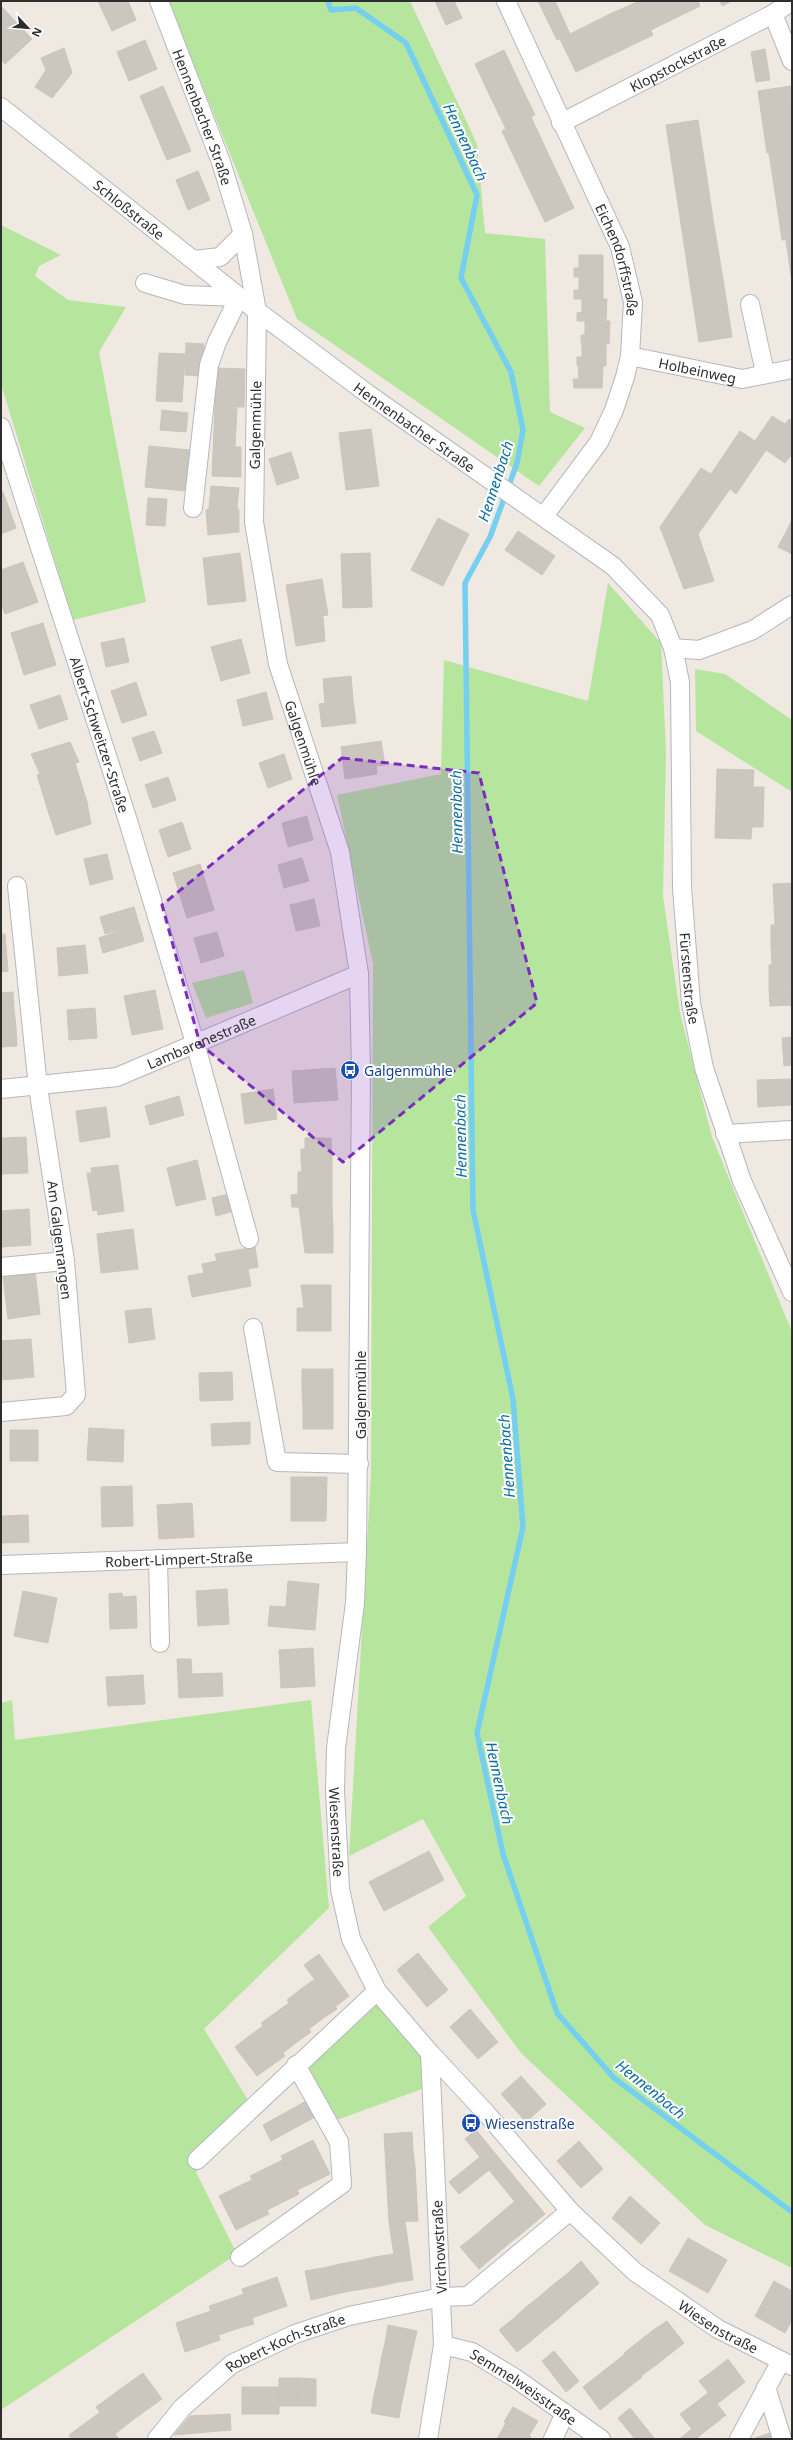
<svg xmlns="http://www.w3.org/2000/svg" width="793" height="2440" font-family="'Noto Sans',sans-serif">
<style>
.green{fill:#b6e59e}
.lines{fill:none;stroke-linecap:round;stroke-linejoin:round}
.stream{stroke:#75cff0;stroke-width:5.5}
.building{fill:#cbc7bf;stroke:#cbc5ba}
.minor-casing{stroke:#b4b7c1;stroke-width:20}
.minor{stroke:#fff;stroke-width:18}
.marked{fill:#7b2cbf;fill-opacity:0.2;stroke:#7b2cbf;stroke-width:3;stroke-dasharray:8 5;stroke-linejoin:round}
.labels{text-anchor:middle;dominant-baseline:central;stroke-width:4;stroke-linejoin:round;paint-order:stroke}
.street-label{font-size:14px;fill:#2e2e2e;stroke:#fff}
.transit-label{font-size:14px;fill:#164399;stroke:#fff;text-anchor:start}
.water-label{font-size:15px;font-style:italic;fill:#0d6fa3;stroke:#fff}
</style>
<rect width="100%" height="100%" fill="#efe9e1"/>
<!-- green -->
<path class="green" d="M168 1H410L477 144 485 233 545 239 550 412 585 428 539 486 297 319Z
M1 225 61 255 39 266 35 276 68 300 126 307 99 352 146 602 73 620 1 384Z
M608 583 661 643 666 753 663 896 680 1013 712 1137 792 1332V2268L705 2225 521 2053 428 1927 466 1896 423 1819 349 1856 371 1474 373 964 337 795 441 774 444 660 588 701Z
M695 669 725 674 792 720V792L696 731Z
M244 970 253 1003 206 1018 192 983Z
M12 1700 15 1740 311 1700 329 1908 204 2029 255 2111 196 2172 237 2254 1 2410V1703Z
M373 1997 422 2056V2089L337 2120 305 2069Z"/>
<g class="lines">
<!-- stream -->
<path class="stream" d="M328 1 331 10 356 8 406 43 477 195 461 278 511 372 523 430 517 463 490 537 465 583 473 1210 513 1399 523 1527 477 1733 503 1854 557 2013 614 2078 792 2212"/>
</g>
<!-- building -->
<path class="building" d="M98 1H128L136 20 112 31Z
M435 1H454L462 18 446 25Z
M538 1H555L570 34 557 40Z
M636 1H698L700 6 651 30Z
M720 1H732L722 6Z
M637 2 653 35 626 48 610 14Z
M1 6 32 39 5 64 1 59Z
M610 14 626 48 576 72 560 39Z
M145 40 157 69 129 81 117 52Z
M64 48 72 73 52 98 35 87 46 70 41 58Z
M765 49 770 80 756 82 751 52Z
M504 50 519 82 490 96 475 64Z
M519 82 535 115 506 129 490 96Z
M163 86 191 151 167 160 140 96Z
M791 86 792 149 767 153 758 91Z
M531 117 552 162 523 176 502 131Z
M698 120 706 172 674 178 666 125Z
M792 149V189L775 192 769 153Z
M552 162 574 208 545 222 523 176Z
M198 171 210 200 188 210 176 180Z
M706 172 713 219 681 224 674 178Z
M792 189V239L782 240 775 192Z
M713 219 723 279 690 284 681 224Z
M792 239V282L786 240Z
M579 255H603V277H574V268H579Z
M579 277H603V299H574V290H579Z
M723 279 732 337 699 342 690 284Z
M582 299H607L606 321H577V313L582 312Z
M585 321H610L609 344 581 343V335H585Z
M186 343 204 344 202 376 185 375Z
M582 344H606V366L577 365V357H582Z
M159 353 185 354 182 402 156 401Z
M578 365 603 366 602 388H574L573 379H579Z
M216 368 245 369 244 407H215Z
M215 407 237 408 235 447H241V477L212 476Z
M162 410 188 413 186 432 160 430Z
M772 416 785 424 789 419 792 421V454L785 463 766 450 736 494 730 489 698 534 714 581 684 589 660 527 701 468 711 474 740 431 755 441Z
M371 429 379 486 346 490 339 433Z
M149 446 190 450 186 491 145 487Z
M291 452 299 478 277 485 269 459Z
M211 486 239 488 237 507 239 510V532L208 535 206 510 209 509Z
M1 492H3L16 528 1 534Z
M148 498 167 499 165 526 146 525Z
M438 518 469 534 443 586 411 570Z
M792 520V536L786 532Z
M518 531 555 556 542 575 505 550Z
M786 532 792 536V554L778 547Z
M240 553 246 601 208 605 203 558Z
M370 553 372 607 343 608 341 554Z
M23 562 38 602 5 614 1 603V570Z
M322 579 328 615 292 621 286 585Z
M323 617 325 641 296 646 292 621Z
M43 623 56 665 24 675 11 633Z
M124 638 129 662 106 667 101 643Z
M241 639 250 673 221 681 211 647Z
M351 676 353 700 325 703 323 679Z
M136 682 147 715 122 723 111 691Z
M266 692 273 719 243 726 237 700Z
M60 695 68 719 39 729 30 705Z
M353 700 356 723 322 727 319 704Z
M154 731 162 753 140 761 132 738Z
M381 741 385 765 376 766 377 774 345 779 341 747Z
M70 742 79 762 40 774 31 754Z
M284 754 292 779 268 788 259 763Z
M75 763 87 802 49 814 37 775Z
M717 769 754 770 753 787H764L763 827H752L751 839 715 838Z
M168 777 176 800 153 808 145 785Z
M87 802 91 824 56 835 49 814Z
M307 816 313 840 288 847 282 823Z
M182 822 191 849 168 857 159 830Z
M107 854 113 879 90 885 84 859Z
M302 858 309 881 284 888 278 865Z
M200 864 214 910 187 918 173 873Z
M792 883V904H774L773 884Z
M314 899 320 926 296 931 290 905Z
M774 904H792V924L775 925Z
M134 907 139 924 105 934 100 917Z
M139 924 144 941 103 953 99 938Z
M792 924V944L771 945V925Z
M217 932 224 956 201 963 194 938Z
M1 934H5L8 971 1 972Z
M792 944V964L772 965 771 945Z
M85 945 88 973 59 976 57 948Z
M792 964V985L769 986V965Z
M792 985V1005L770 1006 769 986Z
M155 990 163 1029 132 1035 124 996Z
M13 992 14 1010 1 1011V993Z
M95 1008 97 1038 69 1040 67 1010Z
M14 1010 16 1027 1 1028V1011Z
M16 1027 17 1046 1 1047V1028Z
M792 1037V1065L784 1066 782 1038Z
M335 1068 338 1100 294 1103 292 1071Z
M792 1079V1105L758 1107 757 1080Z
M273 1089 277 1119 245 1124 241 1094Z
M179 1096 184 1115 150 1125 145 1106Z
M106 1107 110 1137 80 1142 76 1111Z
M26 1137 28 1173 1 1174V1138Z
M305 1138H331L332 1161H301V1149H305Z
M197 1160 206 1199 176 1206 167 1168Z
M301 1161H332V1184H298V1172H302Z
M118 1165 121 1188 90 1192 87 1173H92L91 1168Z
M298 1184H332V1207H292L291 1195 298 1194Z
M121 1188 124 1211 98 1215 97 1210 93 1211 90 1192Z
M233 1193 237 1210 216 1216 212 1198Z
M299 1207H332L333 1230H302Z
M29 1209 31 1245 1 1247V1211Z
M133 1229 138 1269 101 1273 97 1234Z
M302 1230H333V1253H305Z
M255 1247 258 1267 248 1269 251 1286 192 1297 188 1276 204 1273 202 1264 217 1261 215 1254Z
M35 1272 40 1314 8 1319 3 1276Z
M301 1285H331V1308H304Z
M151 1308 155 1339 129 1343 125 1311Z
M297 1308H331V1331H297Z
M31 1339 34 1377 3 1380 1 1341Z
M302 1369H333V1389H302Z
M232 1372 233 1400 200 1401 199 1373Z
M302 1389H333V1409H303Z
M303 1409H333V1429H303Z
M250 1422V1444L212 1446 211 1424Z
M89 1428 124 1430 123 1462 87 1460Z
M10 1430H38V1461H10Z
M291 1477H327L326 1521H291Z
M132 1486 133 1526 102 1527 101 1487Z
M192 1503 194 1537 159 1539 157 1505Z
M28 1515 29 1542 2 1543 1 1516Z
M288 1581 319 1584 315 1630 268 1626 270 1606 286 1607Z
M227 1589 229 1624 198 1626 196 1591Z
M23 1591 57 1598 48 1643 14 1636Z
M122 1593 123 1597 136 1596 137 1628 110 1629 109 1594Z
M313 1648 315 1686 281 1688 279 1650Z
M177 1659H191L192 1674 222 1673 223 1696 179 1698Z
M143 1675 145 1704 108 1706 106 1677Z
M429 1851 444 1880 384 1911 369 1882Z
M418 1953 448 1990 427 2007 397 1970Z
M319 1954 349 1996 335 2007 304 1965Z
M315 1979 337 2009 322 2019 301 1989Z
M301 1989 322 2019 309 2029 287 2000Z
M289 2003 311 2032 297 2042 275 2013Z
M470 2009 498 2042 478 2059 450 2027Z
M275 2013 297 2042 283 2053 261 2023Z
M263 2026 285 2056 271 2066 249 2036Z
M249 2036 271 2066 257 2076 235 2047Z
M521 2076 546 2104 526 2122 501 2094Z
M308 2100 317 2116 271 2141 263 2125Z
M476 2130 545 2214 533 2224 489 2170 459 2194 449 2182 480 2157 465 2139Z
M412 2132 413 2150 385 2151 384 2134Z
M313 2140 330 2174 314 2182 297 2148Z
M579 2141 603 2169 581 2188 557 2161Z
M297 2148 314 2182 297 2190 281 2156Z
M413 2150 415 2167 386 2169 385 2151Z
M283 2160 299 2194 283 2202 266 2168Z
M415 2167 416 2185 387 2187 386 2169Z
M266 2168 283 2202 267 2210 250 2176Z
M252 2180 269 2214 252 2222 235 2188Z
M416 2185 417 2203 388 2205 387 2187Z
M235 2188 252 2222 236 2230 219 2196Z
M630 2196 660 2223 641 2244 612 2218Z
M515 2201 533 2224 520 2235 501 2213Z
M417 2203 418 2221 389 2222 388 2205Z
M501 2213 520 2235 506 2246 488 2224Z
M405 2221 413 2280 398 2282 389 2222Z
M488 2224 506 2246 492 2258 474 2236Z
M474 2236 492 2258 479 2269 460 2247Z
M688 2238 727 2260 708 2293 669 2271Z
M393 2254 398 2282 381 2286 375 2257Z
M375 2257 381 2286 363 2289 357 2261Z
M357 2261 363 2289 345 2292 340 2264Z
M581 2261 599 2283 586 2295 568 2273Z
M340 2264 345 2292 328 2296 323 2268Z
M323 2268 328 2296 311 2300 305 2271Z
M568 2273 586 2295 572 2306 554 2284Z
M277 2277 287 2306 269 2312 260 2283Z
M774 2281 792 2291V2320L785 2333 755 2316Z
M260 2283 269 2312 252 2318 242 2289Z
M554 2284 572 2306 559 2318 540 2296Z
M244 2294 254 2324 236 2329 227 2300Z
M540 2296 559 2318 545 2329 526 2307Z
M227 2300 236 2329 219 2335 209 2306Z
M526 2307 545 2329 531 2341 513 2319Z
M211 2311 220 2340 203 2346 193 2317Z
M193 2317 203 2346 185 2352 176 2323Z
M513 2319 531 2341 517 2352 499 2330Z
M667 2321 684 2343 670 2354 652 2331Z
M388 2325 417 2331 413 2349 385 2343Z
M652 2331 670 2354 656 2365 638 2342Z
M638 2342 656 2365 641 2376 624 2353Z
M385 2343 413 2349 409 2366 381 2360Z
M554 2351 579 2381 566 2392 542 2361Z
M625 2354 642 2377 628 2388 611 2365Z
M728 2359 745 2382 731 2393 714 2370Z
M381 2360 409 2366 406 2383 378 2378Z
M611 2365 628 2388 614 2399 597 2376Z
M714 2370 731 2393 717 2404 699 2381Z
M143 2373 162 2399 145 2411 126 2385Z
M597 2376 614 2399 600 2410 583 2387Z
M279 2378H298L297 2406H279Z
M298 2378 316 2379V2406H297Z
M378 2378 406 2383 402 2401 374 2395Z
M126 2385 145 2411 130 2422 111 2396Z
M242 2387H260V2414H242Z
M260 2387H279V2414H260Z
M708 2393 726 2415 712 2426 694 2404Z
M374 2395 402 2401 399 2418 371 2413Z
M111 2396 130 2422 115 2434 96 2407Z
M694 2404 712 2426 698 2437 680 2414Z
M513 2407 538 2421 529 2436 504 2422Z
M630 2408 655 2439H635L618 2418Z
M99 2413 115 2434 119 2439H96L84 2424Z
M230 2414 231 2430 174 2435 190 2416Z
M506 2423 531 2437 530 2439H497Z
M84 2424 96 2439H72L69 2435Z
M692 2429 699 2439H679Z
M770 2433 771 2439H755V2438Z"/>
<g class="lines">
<defs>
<g id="minor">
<path id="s1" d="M159 1 221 162 243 234 257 311 254 522 278 664 340 852 359 974 361 1071 357 1552 355 1603 336 1748 335 1791 340 1889 351 1939 377 1991 430 2053 487 2114 570 2211 635 2272 718 2329 792 2366"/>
<path id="s2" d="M506 1 620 247 633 302 630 356 625 377 614 410 599 442 544 516"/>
<path d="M773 14 792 61"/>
<path id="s3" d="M1 107 257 311 368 394 613 566 660 615 673 648 680 682 682 888 691 1003 704 1068 742 1181 792 1292"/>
<path id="s4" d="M561 123 773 14 792 1"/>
<path d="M194 260 220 257 243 234"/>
<path d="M145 283 185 295 239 297 217 342 209 365 193 508"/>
<path d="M750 304 765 373"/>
<path id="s5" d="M630 356 742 379 792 369"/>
<path id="s6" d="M1 427 129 824 195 1043 249 1239"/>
<path d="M673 648 699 650 753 630 792 605"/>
<path id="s7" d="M1 1089 117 1077 359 974"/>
<path d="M725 1134 792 1130"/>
<path d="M1 1267 65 1261"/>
<path d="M253 1328 277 1462 359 1464"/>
<path d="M1 1412 66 1406 76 1395 65 1261 38 1087 17 886"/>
<path d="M158 1559 160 1643"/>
<path id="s8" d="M1 1565 357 1552"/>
<path d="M197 2160 377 1991"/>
<path d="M240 2257 342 2184 339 2142 296 2065"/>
<path id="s9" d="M443 2345 472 2352 515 2378 601 2439"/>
<path d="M766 2387 782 2439"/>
<path id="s10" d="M157 2439 182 2408 232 2364 295 2334 349 2316 442 2297 468 2296 570 2211"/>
<path d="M428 2439 443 2345 430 2053"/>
<path d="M553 2439 565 2413"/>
<path d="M739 2439 781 2361"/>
</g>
</defs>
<!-- minor casing -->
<use href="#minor" class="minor-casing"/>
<!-- minor -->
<use href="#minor" class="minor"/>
</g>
<!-- marked area -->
<path class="marked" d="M342 758 479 773 537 1003 343 1162 200 1044 162 905Z"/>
<!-- icons -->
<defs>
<symbol id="bus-disc" viewBox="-11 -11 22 22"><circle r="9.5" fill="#1a4fb4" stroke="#fff"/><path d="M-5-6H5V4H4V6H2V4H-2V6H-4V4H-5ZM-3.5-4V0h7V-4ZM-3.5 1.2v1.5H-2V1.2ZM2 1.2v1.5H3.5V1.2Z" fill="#fff"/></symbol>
</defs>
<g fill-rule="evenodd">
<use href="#bus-disc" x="339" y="1059" width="22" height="22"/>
<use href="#bus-disc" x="460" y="2112" width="22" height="22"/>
</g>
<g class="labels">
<!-- street labels -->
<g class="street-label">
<text stroke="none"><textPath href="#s4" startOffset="131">Klopstockstraße</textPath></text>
<text stroke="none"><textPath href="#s1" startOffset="124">Hennenbacher Straße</textPath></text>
<text stroke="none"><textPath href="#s3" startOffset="164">Schloßstraße</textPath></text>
<text stroke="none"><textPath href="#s2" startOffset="283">Eichendorffstraße</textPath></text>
<text stroke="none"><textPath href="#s5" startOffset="69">Holbeinweg</textPath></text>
<text transform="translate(255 425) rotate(-89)">Galgenmühle</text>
<text stroke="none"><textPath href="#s3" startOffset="523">Hennenbacher Straße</textPath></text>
<text stroke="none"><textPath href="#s6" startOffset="323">Albert-Schweitzer-Straße</textPath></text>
<text stroke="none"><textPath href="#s1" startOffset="764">Galgenmühle</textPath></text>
<text stroke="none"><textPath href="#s3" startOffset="1200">Fürstenstraße</textPath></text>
<text stroke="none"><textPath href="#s7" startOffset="208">Lambarenestraße</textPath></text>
<text transform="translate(60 1240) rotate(83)">Am Galgenrangen</text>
<text transform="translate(360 1395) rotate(-90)">Galgenmühle</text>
<text stroke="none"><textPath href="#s8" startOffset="178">Robert-Limpert-Straße</textPath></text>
<text stroke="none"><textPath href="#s1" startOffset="1862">Wiesenstraße</textPath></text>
<text transform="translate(439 2247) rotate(-93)">Virchowstraße</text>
<text stroke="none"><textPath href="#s1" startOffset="2510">Wiesenstraße</textPath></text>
<text stroke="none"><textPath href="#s10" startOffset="164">Robert-Koch-Straße</textPath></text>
<text stroke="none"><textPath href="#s9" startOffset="92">Semmelweisstraße</textPath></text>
</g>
<!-- transit labels -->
<g class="transit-label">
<text x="364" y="1070">Galgenmühle</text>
<text x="485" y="2123">Wiesenstraße</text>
</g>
<!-- water labels -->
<g class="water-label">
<text transform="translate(466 142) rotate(65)">Hennenbach</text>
<text transform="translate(495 481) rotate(-72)">Hennenbach</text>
<text transform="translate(456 812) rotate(-91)">Hennenbach</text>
<text transform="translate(460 1136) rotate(-91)">Hennenbach</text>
<text transform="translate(506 1456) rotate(-94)">Hennenbach</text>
<text transform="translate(500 1783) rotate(78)">Hennenbach</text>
<text transform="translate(651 2089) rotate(39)">Hennenbach</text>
</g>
</g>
<!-- border -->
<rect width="793" height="2440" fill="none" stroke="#2e2e2e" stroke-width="4"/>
<!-- north arrow -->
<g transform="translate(28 28) rotate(116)" stroke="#ffffff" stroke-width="3" paint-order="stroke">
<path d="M0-3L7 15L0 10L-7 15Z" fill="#2e2e2e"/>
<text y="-6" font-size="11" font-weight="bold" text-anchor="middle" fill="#2e2e2e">N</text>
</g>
</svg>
